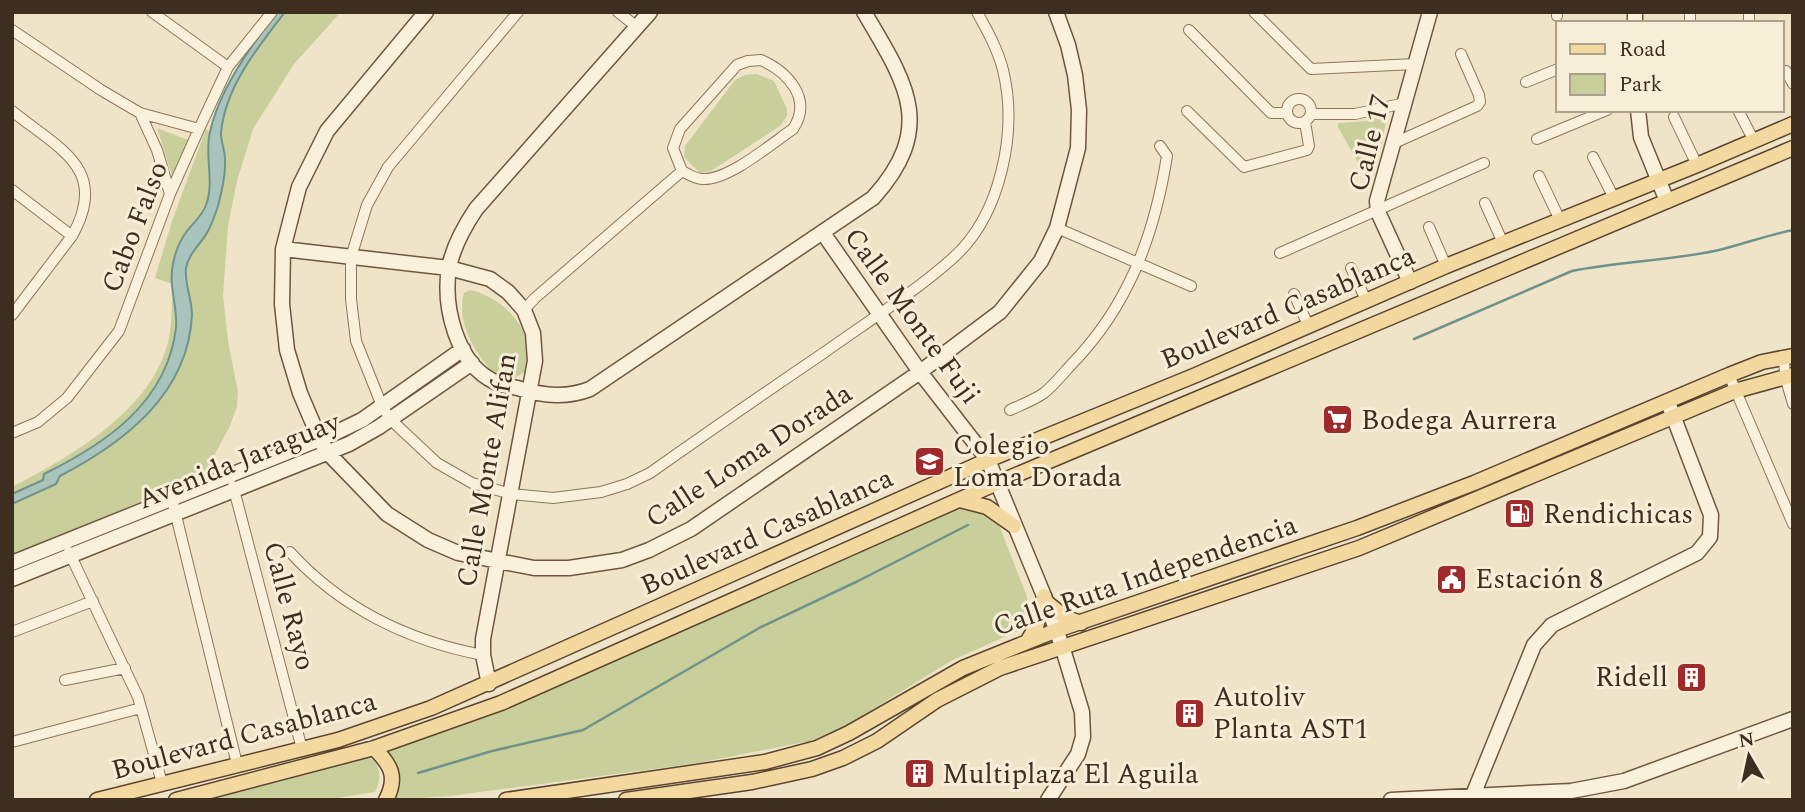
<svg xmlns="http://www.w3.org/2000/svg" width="1805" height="812" font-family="Spectral,serif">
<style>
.green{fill:#c9cf9b}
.water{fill:#a9c4bc;stroke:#6f938a;stroke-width:2}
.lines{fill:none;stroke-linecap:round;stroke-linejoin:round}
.stream{stroke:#6f938a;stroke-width:2.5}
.street-casing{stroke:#8d765c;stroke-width:12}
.secondary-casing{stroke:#6f573f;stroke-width:17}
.primary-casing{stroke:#5b4430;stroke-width:17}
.street{stroke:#faf1dc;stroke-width:10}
.secondary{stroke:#faf1dc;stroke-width:14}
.primary{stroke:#f3d9a0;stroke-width:14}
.labels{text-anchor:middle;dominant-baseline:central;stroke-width:6;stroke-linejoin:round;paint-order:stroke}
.street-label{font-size:28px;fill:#3d2e20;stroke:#f7eed8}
.poi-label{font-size:28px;fill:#3d2e20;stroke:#f7eed8;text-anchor:start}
</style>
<rect width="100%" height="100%" fill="#f0e4c8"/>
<!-- green -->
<path class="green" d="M278 12H341L294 64 253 129 237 181 228 226 223 296 228 341 238 392 237 407 229 428 203 476 12 555V487C72 456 154 409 169 338 172 322 172 301 172 284L155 278 172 221 206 129 210 132 243 58Z
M757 74 774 81 787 109V116L780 126 711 171 700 173 684 157 685 146 735 80 745 75Z
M1382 114 1387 116 1381 148 1373 167 1361 168 1338 127V123L1368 121 1370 117Z
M157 128 188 140 173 179Z
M470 290C505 297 538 334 527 371L512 379 497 377C477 355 455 324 464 293Z
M966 505 996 517 1027 597 1029 610 1024 628 951 661 847 725 810 741 698 763 451 796 390 800C397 776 401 769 386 748Z
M369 757C382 764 381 781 375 792L325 800H208Z"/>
<!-- water -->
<path class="water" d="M277 12H285C258 47 225 87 221 133 221 142 225 151 225 159 226 175 222 191 218 206 215 215 212 224 208 231 202 243 188 254 186 268 184 282 192 299 192 315 188 394 125 442 60 476L56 484 12 504V494L43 480 44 474C107 443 167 402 176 328 178 307 168 285 173 264 175 253 180 240 187 231 194 222 202 216 206 205 215 181 204 156 210 132 219 90 251 46 277 12Z"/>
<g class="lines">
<!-- stream -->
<path class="stream" d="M1414 339 1572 271C1620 261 1670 261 1719 250 1744 244 1767 235 1793 230
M418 773 492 751 583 730 761 627 858 581 968 525"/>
<defs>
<path id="street" d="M152 12 228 67
M518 12 388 167 367 205 351 257V299L356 341 382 406 390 419 437 463 472 483 511 494 553 498 601 492 627 484 650 473C708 432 766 392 825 352 867 322 915 292 953 258 1001 215 1018 131 1003 70 998 50 987 30 977 12
M618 12 637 27
M1254 12 1311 69 1415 64
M1690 12V23
M1749 12V23
M1557 16V12
M12 30 101 90 140 113 199 129
M1189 30 1271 113H1287
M761 60C788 72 813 99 793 129 771 144 728 181 702 179 695 179 688 174 682 171L673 148 680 129 737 65 748 61Z
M1786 71 1793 84
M1526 82 1558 69
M1287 111a12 12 0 1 1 24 0a12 12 0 1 1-24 0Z
M1738 110 1754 141
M12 111C59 149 110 169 72 236L12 315
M1187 111 1244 167 1307 150 1309 146 1305 122
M140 113 157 150 170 194
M1311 114H1355L1405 103
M1674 117 1697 165
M1537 139 1607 110
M1392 144 1477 106 1480 102 1479 95 1461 54
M1593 157 1614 198
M1539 176 1560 220
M12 190 72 236
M1485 203 1503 243
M1429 227 1446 266
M1057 228 1191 286
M1280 253 1484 163
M1351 268 1366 300
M1294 294 1308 325
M524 310 535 298 682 171
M1784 357 1785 376 1793 404
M1729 375 1793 524
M1010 410C1021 405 1034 400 1044 393 1053 386 1062 375 1070 366 1128 307 1154 237 1167 156L1160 146
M12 433 38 422 67 398 119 331 170 194 199 129 228 67 272 12
M233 486 302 749
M172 499 237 764
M69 552 138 697 162 783
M290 552C341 608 409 641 483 655
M12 632 93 601
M65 680 125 668
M12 742 141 708"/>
<path id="secondary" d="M426 12 327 131 299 187 283 249 282 304 287 350 300 393 320 440 328 453 387 514 428 540 458 553 534 568H569L622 560 649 550 691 529 920 372 1000 312 1041 261 1057 228 1078 148 1079 110 1075 75 1068 45 1056 12
M650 12 476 209C464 227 453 246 449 268 443 306 456 364 495 382 503 385 513 387 521 389 545 396 567 398 590 389L873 198C937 127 906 83 864 12
M1635 12V23
M1638 110 1641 137 1667 201
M823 233 920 372 988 460 1044 596 1062 646 1082 712 1083 737 1078 754 1048 800
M283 249 449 268 490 279 508 292 524 310 533 333 535 361 483 639V655L489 684
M1410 282 1378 212 1377 201 1430 12
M12 563 335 433 362 420 463 349
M12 579 349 444 379 427 472 363
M1391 800 1571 791 1624 781 1793 719
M1471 800 1534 645 1552 625 1697 553 1710 537 1711 515 1669 405"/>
<path id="primary" d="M960 500 987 507 1014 526
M1046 602 1066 618 1081 623
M1027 642 1036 627 1044 596
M374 748C391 765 398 777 386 800
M97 800 338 740 431 708 988 460 1196 375 1446 266 1697 165 1793 124
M176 800 374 748 501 703 997 483 1793 148
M506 800 765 762 817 748 849 733 963 668 1057 630 1357 528 1474 483 1729 375 1762 362 1793 356
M626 800 752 782 812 769 843 758 877 741 937 700 1000 668 1359 548 1735 391 1793 375"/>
</defs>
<!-- street casing -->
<use href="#street" class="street-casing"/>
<!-- secondary casing -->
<use href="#secondary" class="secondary-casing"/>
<!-- primary casing -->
<use href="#primary" class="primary-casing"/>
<!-- street -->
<use href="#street" class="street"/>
<!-- secondary -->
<use href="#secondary" class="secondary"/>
<!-- primary -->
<use href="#primary" class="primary"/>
</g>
<!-- icons -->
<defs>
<symbol id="supermarket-square" viewBox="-11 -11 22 22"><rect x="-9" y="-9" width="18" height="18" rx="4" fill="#9e2a2b" stroke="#f7eed8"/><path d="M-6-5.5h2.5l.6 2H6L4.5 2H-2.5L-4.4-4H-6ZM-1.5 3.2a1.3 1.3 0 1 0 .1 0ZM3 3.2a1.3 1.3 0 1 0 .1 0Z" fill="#fff"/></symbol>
<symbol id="school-square" viewBox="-11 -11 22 22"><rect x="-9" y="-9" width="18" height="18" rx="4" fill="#9e2a2b" stroke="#f7eed8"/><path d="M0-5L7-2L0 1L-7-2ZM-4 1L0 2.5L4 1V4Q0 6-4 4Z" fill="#fff"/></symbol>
<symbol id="fuel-square" viewBox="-11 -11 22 22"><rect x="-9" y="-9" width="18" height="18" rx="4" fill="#9e2a2b" stroke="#f7eed8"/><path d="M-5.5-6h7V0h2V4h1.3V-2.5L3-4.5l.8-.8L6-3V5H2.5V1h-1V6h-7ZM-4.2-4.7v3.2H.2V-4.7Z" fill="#fff"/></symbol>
<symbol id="civic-square" viewBox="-11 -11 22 22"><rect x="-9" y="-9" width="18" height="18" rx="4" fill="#9e2a2b" stroke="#f7eed8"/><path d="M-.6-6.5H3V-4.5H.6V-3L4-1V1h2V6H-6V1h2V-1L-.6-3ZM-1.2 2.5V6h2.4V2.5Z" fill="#fff"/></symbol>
<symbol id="building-square" viewBox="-11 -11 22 22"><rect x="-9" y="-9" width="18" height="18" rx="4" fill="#9e2a2b" stroke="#f7eed8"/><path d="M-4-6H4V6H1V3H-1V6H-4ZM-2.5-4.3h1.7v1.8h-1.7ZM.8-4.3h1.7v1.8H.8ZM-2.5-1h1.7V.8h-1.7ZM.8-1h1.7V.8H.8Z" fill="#fff"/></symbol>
</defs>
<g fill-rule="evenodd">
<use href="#supermarket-square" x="1320" y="402" width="35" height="35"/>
<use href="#school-square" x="912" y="444" width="35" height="35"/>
<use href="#fuel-square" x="1502" y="496" width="35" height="35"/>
<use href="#civic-square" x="1434" y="562" width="35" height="35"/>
<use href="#building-square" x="1674" y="660" width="35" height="35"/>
<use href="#building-square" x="1172" y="696" width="35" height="35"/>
<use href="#building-square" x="902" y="756" width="35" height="35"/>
</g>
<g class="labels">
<!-- street labels -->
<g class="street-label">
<text transform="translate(1370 143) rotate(-76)">Calle 17</text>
<text transform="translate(135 227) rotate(-69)">Cabo Falso</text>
<text transform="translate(1288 308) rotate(-23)">Boulevard Casablanca</text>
<text transform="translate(912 316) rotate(54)">Calle Monte Fuji</text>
<text transform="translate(749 456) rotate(-33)">Calle Loma Dorada</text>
<text transform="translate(239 461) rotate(-22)">Avenida Jaraguay</text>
<text transform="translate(487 470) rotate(-80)">Calle Monte Alifan</text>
<text transform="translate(767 532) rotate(-24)">Boulevard Casablanca</text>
<text transform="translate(1145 576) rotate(-19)">Calle Ruta Independencia</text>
<text transform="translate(289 606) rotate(75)">Calle Rayo</text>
<text transform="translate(244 736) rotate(-15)">Boulevard Casablanca</text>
</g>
<!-- poi labels -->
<g class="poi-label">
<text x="1361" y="420">Bodega Aurrera</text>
<text x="953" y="445">Colegio<tspan x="953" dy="32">Loma Dorada</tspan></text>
<text x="1543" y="514">Rendichicas</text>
<text x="1475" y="579">Estación 8</text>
<text x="1668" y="677" text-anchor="end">Ridell</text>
<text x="1213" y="697">Autoliv<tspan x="1213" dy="32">Planta AST1</tspan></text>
<text x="942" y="774">Multiplaza El Aguila</text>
</g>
</g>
<!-- border -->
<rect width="1805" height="812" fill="none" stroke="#3d2e20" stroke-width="28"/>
<!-- legend -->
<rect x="1556" y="21" width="228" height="91" fill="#f7eed8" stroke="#ada18e" stroke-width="2"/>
<rect x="1570" y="44" width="35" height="10" fill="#f3d9a0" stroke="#ada18e" stroke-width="2"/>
<text x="1619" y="56" font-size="21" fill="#3d2e20">Road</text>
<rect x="1570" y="74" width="35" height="21" fill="#c9cf9b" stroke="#ada18e" stroke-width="2"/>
<text x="1619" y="91" font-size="21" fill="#3d2e20">Park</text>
<!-- north arrow -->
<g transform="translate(1749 756) rotate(351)" stroke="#f7eed8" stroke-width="5" paint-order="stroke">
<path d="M0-5L12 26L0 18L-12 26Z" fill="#3d2e20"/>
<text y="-10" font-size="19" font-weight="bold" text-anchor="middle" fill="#3d2e20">N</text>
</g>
</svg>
